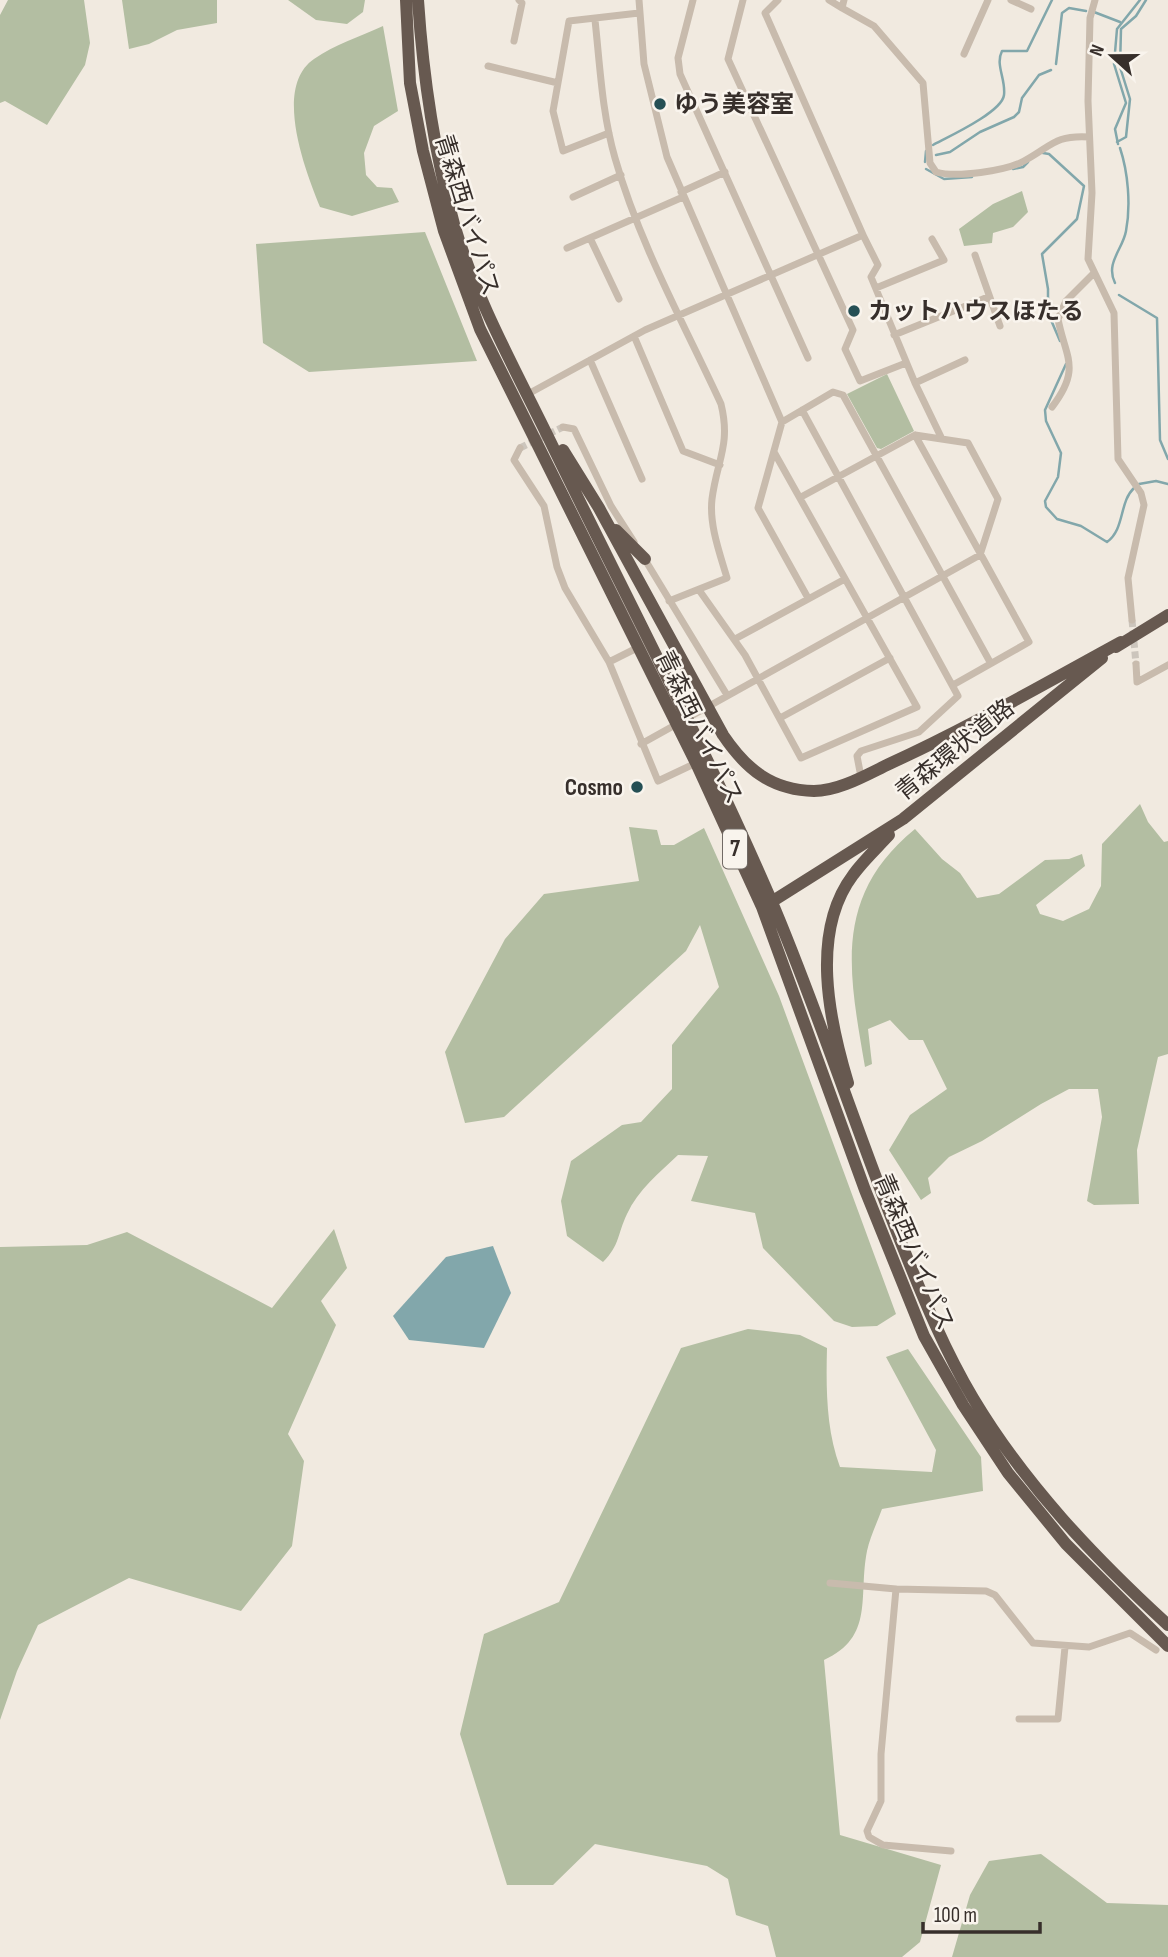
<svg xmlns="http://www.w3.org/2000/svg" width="1168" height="1957" font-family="'Sofia Sans Condensed','Noto Sans JP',sans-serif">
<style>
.green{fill:#b3bea2}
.water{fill:#82a7ab}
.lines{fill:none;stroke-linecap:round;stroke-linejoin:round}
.stream{stroke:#82a7ab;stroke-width:2.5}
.minor-tunnel{stroke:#ccc5bc;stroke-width:7;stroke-dasharray:7 3.5;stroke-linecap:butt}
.minor{stroke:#c8bbad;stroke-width:7}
.trunk{stroke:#675950;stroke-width:12}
.poi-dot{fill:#254f54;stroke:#f9f4ed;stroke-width:2.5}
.labels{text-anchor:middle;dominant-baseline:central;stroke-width:5;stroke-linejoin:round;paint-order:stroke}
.shield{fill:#f9f4ed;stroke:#716a65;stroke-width:2}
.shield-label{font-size:23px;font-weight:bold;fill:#372f2b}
.poi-label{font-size:24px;font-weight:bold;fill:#372f2b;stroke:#f9f4ed;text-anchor:start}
.street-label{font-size:24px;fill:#372f2b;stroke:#f9f4ed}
</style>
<rect width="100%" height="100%" fill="#f1eae0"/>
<!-- green -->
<path class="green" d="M8 0H84L90 43 85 65 47 125 5 101 0 103V15Z
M122 0H217V23L177 30 149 44 129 49Z
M288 0H365L363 12 347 24 316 20Z
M383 26 398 111 374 126 364 153 366 175 377 187 392 188 399 202 352 216 320 207C305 170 273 87 314 59 334 45 361 36 383 26Z
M1022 191 1028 212 1013 227 993 233 992 243 964 246 959 229 993 204Z
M425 232 477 361 309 372 263 343 256 244Z
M887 374 914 431 881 449 877 448 847 394Z
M1140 804 1148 822 1164 842 1168 841V1054L1158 1057 1137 1150 1139 1204 1094 1205 1087 1201 1102 1117 1098 1089H1069L1041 1104 982 1141 949 1157 928 1178 931 1193 921 1200 889 1150 910 1115 947 1089 923 1040H909L890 1020 868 1029 872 1064 865 1067C849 973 832 897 915 829L942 859 960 873 977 898 999 894 1045 860 1069 859 1082 854 1085 866 1036 905 1040 914 1063 921 1089 909 1101 886 1102 844Z
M629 827 657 830 661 845H674L704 828 779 996 896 1314 877 1326 852 1327 834 1321 763 1248 755 1213 691 1201 708 1156 678 1155C659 1173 638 1190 627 1214 617 1235 620 1245 603 1262L567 1236 561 1201 571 1161 622 1125 641 1122 672 1089V1045L719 987 700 925 686 951 504 1117 465 1123 445 1052 505 939 544 894 639 881Z
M334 1229 347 1268 321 1301 336 1325 288 1434 304 1461 292 1546 241 1611 129 1578 38 1625 17 1671 0 1720V1247L87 1245 127 1232 272 1308Z
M748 1329 800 1335 827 1348C826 1387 826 1430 840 1467L932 1472 936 1450 886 1357 908 1349 981 1457 983 1491 882 1509C877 1523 870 1537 867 1551 858 1596 875 1637 824 1660L840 1835 941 1865 920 1942 902 1957H776L768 1926 736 1915 728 1879 707 1866 595 1844 553 1885H507L460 1734 484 1634 559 1602 681 1348Z
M1041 1854 1107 1903 1168 1905V1957H952L970 1895 989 1861Z"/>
<!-- water -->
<path class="water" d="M493 1246 511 1293 484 1348 409 1340 393 1316 446 1257Z"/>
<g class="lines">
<!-- stream -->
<path class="stream" d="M1094 12 1120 22
M1056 64 1062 13 1069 8 1086 11
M1117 142 1126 137 1130 99 1120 67 1121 29 1136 16 1146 0
M1118 144 1115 129 1126 103 1114 64 1117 29 1140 0
M933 145C950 136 1002 112 1004 95 1006 79 995 65 1002 51H1027L1052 0
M1043 153 1049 154 1084 186 1077 219 1042 254 1048 289V313L1060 341
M936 155 950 152 980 132 1014 117 1019 112 1022 98 1039 75 1051 70
M925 162 926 151
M926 169 944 179 972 177
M1013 169 1023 167 1028 162
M1115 283C1105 263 1123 249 1126 231 1131 205 1128 172 1120 148
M1119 295 1157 318 1160 440 1168 459
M1066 364 1045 410 1046 421 1061 453 1058 477 1045 501 1046 507 1057 519 1081 526 1107 542C1125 529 1119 502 1134 488
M1139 484 1156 481 1168 484"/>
<!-- minor-tunnel -->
<path class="minor-tunnel" d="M520 448 563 427
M1132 620 1136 664"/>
<!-- minor -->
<path class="minor" d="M639 0 644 64 667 157 782 422 758 508 808 598
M693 0 678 58 680 74 808 358
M743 0 728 59 853 330 845 349 860 381 906 363
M829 0 842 8
M844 0 842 8 874 26 923 83 930 163 936 172C956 178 1006 171 1024 161 1052 146 1054 135 1089 137
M1011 0 1031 9
M1095 0 1090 18 1088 101 1092 193 1088 259 1114 313 1118 459 1141 493 1144 505 1128 578 1132 620
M595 20C600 66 602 113 615 158 639 243 684 324 721 404 731 445 717 460 712 499 709 525 720 554 727 578L669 601
M514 41 522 3 519 0
M964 54 988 0
M488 66 558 83
M609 133 563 151 553 111 569 21 639 13
M681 192 725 172
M573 197 621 175
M863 235 878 265 871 277 915 383 941 437
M590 238 619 299
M567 248 683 197
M975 255 1000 326
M876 288 944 260 932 239
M894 335 988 297
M634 336 683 451 720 465
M590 360 642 479
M915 383 965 360
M528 394 645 330 863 235 765 13 778 0
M1052 407C1082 368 1065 357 1058 319L1066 301 1093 274
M802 410 958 696 919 732 861 751 857 756 861 777
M782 422 833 392 843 395 990 662
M563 427 574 429 611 506 634 542
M915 435 1029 642 953 685
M520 448 514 460 544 506 557 567 565 588 609 662 658 781 696 763
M644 558 727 695
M699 590 745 655 801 758 917 707 774 452
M735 639 845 579
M609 662 637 648
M1136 664 1137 682 1168 665
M780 718 890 658
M641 744 980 555 998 499 968 443 915 435 801 497
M830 1583 896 1589 986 1591 995 1595 1033 1643 1089 1647 1130 1633 1156 1650
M896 1589 881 1754V1801L867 1831 869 1837 883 1845 951 1851
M1019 1719H1058L1065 1647"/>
<!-- trunk -->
<path class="trunk" d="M406 0 410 83 423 151 444 231 480 329 696 763 762 907 865 1190 924 1336 963 1405 1008 1473 1066 1544 1168 1646
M418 0C423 76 434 151 454 224 477 303 519 376 554 449 627 599 705 747 771 900 820 1015 857 1134 904 1250 924 1300 945 1351 973 1398 1025 1485 1094 1557 1168 1625
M563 450 599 508 723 735C746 769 771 790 814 791 839 791 866 775 889 764 968 728 1044 684 1121 642
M616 530 645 559
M1116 647 1168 615
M765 906 903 819 1102 658
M848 1083C829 1020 810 932 853 875 863 861 877 848 889 835"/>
</g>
<!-- markers -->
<g class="poi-dot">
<circle cx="660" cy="104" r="7"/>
<circle cx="854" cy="311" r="7"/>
<circle cx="637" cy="787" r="7"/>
</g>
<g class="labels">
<!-- shield labels -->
<rect class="shield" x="723" y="829.5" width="24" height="39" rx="5"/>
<g class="shield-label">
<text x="735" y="849">7</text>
</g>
<!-- poi labels -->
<g class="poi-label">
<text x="674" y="104">ゆう美容室</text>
<text x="868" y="311">カットハウスほたる</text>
<text x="623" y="787" text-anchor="end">Cosmo</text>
</g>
<!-- street labels -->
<g class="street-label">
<text transform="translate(467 215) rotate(73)">青森西バイパス</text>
<text transform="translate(699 727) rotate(64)">青森西バイパス</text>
<text transform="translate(955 750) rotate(-39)">青森環状道路</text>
<text transform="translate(914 1252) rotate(67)">青森西バイパス</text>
</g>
</g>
<!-- north arrow -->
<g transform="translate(1112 56) rotate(291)" stroke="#f9f4ed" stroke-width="5" paint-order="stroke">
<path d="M0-5L12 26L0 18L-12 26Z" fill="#372f2b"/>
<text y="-10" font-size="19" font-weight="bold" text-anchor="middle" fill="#372f2b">N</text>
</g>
<!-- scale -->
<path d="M923 1922v10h117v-10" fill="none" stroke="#372f2b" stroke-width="3.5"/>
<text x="934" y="1922" font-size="21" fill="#372f2b" stroke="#f9f4ed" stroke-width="5" paint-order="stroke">100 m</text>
</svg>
